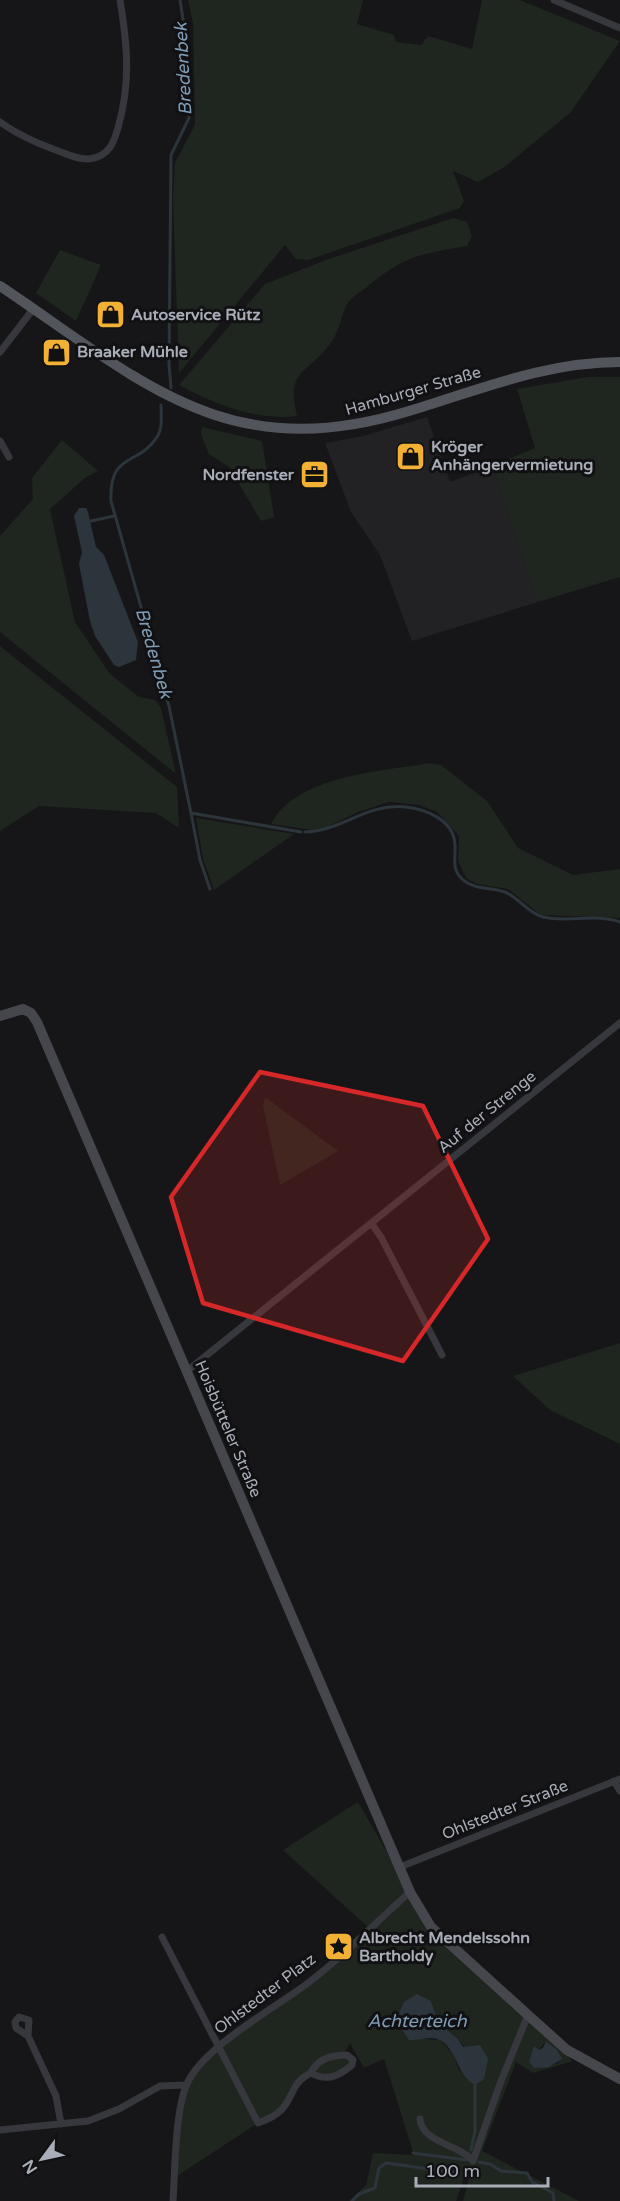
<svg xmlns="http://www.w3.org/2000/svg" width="620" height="2201" font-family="'Varela Round',sans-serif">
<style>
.built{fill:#222225}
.green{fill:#1e261f;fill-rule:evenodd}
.water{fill:#2c353c}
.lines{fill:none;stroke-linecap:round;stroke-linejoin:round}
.stream{stroke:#2c353c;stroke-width:3}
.street{stroke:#37383d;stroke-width:7}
.secondary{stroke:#45474d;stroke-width:10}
.primary{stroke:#53555c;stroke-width:10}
.marked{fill:#d62828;fill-opacity:0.2;stroke:#d62828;stroke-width:4.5;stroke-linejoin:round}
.labels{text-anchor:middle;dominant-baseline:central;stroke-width:6;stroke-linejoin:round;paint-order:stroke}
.poi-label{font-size:16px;font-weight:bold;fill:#a8adb8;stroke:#111113;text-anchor:start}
.street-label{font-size:16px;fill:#a8adb8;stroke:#111113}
.water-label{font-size:18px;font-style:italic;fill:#7f9bb3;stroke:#111113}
</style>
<rect width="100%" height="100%" fill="#161618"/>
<!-- built -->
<path class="built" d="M427 417 450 482 492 466 538 602 412 641 380 555 351 512 325 443 363 436Z"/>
<!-- green -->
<path class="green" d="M188 0H363L357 24 394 35 396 42 421 45 428 36 472 49 482 0H520L620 41 570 113 503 168 478 182 453 171 464 201 460 208 308 260 296 259 285 245 179 373 173 200 175 163 195 125 193 23Z
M453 218 467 222 472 236 467 246C420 254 404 256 367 287 360 292 350 298 346 306 341 318 339 332 330 344 306 376 286 368 297 416 256 421 214 404 179 385L265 284 326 260Z
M60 250 101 265 76 321 36 293Z
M588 377H620V577L538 602 492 466 535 448 517 389Z
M202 427 262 441 274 517 261 521 229 467 209 454 201 435Z
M62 440 98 471 85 478 50 509 75 622 110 674 139 697 155 700 161 708 176 774 0 632V536L33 499 32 478Z
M0 646 177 787 179 828 156 813 39 806 0 831Z
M429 763 441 765 487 801 518 848 573 875 620 869V918L541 915 508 889 477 884 466 878 458 861 459 836 437 812 419 805 389 802 358 812 319 831 271 824C297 775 380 772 429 763Z
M196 818 294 834 214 890 203 859Z
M265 1097 338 1151 280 1185 263 1106Z
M620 1343V1444L550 1410 513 1376Z
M358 1802 410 1892 427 1931 573 2061 533 2073 516 2062 482 2151 579 2201H463L469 2179 464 2177 456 2201H349L366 2185 373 2153 414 2155 384 2059 364 2068 350 2043 344 2054 353 2060 334 2077 311 2073 302 2078 287 2107 258 2123 174 2178 186 2085 218 2047 310 1982 369 1928 283 1850ZM431 2001 438 2022 458 2039 464 2047 460 2073 453 2054 440 2040 425 2039ZM546 2041 559 2063 534 2068 535 2047 539 2050Z"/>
<!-- water -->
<path class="water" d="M79 508H86L88 512 96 547 104 555 138 642 136 660 119 667 114 665 95 636 90 621 79 564 82 552 74 516Z
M417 1994 431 2001 438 2022 458 2039 463 2047 480 2045 488 2059 484 2079 475 2085C456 2075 457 2046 437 2039 429 2036 418 2041 409 2040L396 2020 404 2002Z
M546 2041 557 2050 562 2059 549 2067 534 2068 529 2062 534 2046 539 2050 543 2048Z"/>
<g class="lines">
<!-- stream -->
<path class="stream" d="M171 388 169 364 171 155 189 118 185 32 180 0
M161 405C161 415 163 428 157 437 138 467 109 451 111 501L169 706 191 813 301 832
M91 521 114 516
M191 813 200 860 210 889
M305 832C342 831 366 803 405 807 426 809 454 820 455 845 456 857 451 869 462 879 474 890 491 887 505 892 518 897 529 914 543 917 567 923 597 913 620 922
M471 2150 475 2131V2085
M413 2153 466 2160
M479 2162 490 2164 501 2171 527 2173 532 2182 553 2193 554 2201
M352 2201 359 2194 375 2188 379 2168 386 2163 457 2173"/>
<!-- street -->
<path class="street" d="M554 0 620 28
M0 122C17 134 34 142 53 149 64 153 78 160 89 159 110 157 115 140 119 124 131 80 127 43 120 0
M0 352 34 308
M0 441 9 457
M371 1223 381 1237 442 1355
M187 1371 620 1023
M614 1781 620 1791
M400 1867 620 1779
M162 1937 258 2123C300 2109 283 2086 311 2073 327 2082 339 2076 352 2065L353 2060 347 2055C332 2055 317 2059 311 2073
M28 2036 16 2028 15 2022 19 2017 29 2020 28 2036 56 2096 61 2124
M420 2119C422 2143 459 2144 473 2161
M0 2130 88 2121 119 2109 160 2086 186 2085
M473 2161 501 2081 528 2015
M173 2201C175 2171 175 2110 187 2084 203 2047 275 2008 308 1983 344 1956 376 1922 410 1892"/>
<!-- secondary -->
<path class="secondary" d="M0 1016 23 1009 31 1013 37 1022 410 1892 431 1927 528 2015 567 2050 620 2079"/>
<!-- primary -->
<path class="primary" d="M0 286C142 381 226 467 409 411 479 390 545 362 620 362"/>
</g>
<!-- marked area -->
<path class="marked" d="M260 1072 423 1106 488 1239 403 1361 203 1303 171 1197Z"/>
<!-- icons -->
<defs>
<symbol id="shop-square" viewBox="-11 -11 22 22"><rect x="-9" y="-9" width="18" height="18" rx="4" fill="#f2b134" stroke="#111113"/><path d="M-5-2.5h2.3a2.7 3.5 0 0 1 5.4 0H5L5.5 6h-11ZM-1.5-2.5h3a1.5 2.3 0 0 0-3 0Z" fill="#111"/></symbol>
<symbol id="office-square" viewBox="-11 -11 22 22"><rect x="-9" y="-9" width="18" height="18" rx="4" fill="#f2b134" stroke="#111113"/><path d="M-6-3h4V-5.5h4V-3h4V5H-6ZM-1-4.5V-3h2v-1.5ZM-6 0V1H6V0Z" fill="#111"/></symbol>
<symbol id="sight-square" viewBox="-11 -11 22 22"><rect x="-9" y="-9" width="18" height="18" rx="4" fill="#f2b134" stroke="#111113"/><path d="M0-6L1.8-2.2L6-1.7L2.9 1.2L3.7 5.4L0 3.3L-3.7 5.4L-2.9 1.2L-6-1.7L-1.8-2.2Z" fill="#111"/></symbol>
</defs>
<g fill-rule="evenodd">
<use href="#shop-square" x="94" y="298" width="33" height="33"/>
<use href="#shop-square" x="40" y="336" width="33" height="33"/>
<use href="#shop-square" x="394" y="440" width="33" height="33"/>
<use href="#office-square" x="298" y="458" width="33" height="33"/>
<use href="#sight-square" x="322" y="1930" width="33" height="33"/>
</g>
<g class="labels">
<!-- poi labels -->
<g class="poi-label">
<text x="131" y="315">Autoservice Rütz</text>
<text x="77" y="352">Braaker Mühle</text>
<text x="431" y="447">Kröger<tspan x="431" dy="18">Anhängervermietung</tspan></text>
<text x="294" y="475" text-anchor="end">Nordfenster</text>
<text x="359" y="1938">Albrecht Mendelssohn<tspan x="359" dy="18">Bartholdy</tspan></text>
</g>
<!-- street labels -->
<g class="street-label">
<text transform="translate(413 391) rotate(-16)">Hamburger Straße</text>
<text transform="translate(487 1112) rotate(-39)">Auf der Strenge</text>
<text transform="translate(228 1429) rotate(67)">Hoisbütteler Straße</text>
<text transform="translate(505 1810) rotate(-22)">Ohlstedter Straße</text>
<text transform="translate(265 1994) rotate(-37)">Ohlstedter Platz</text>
</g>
<!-- water labels -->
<g class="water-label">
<text transform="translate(183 69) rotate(-93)">Bredenbek</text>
<text transform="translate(154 653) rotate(74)">Bredenbek</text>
<text x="417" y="2021">Achterteich</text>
</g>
</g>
<!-- north arrow -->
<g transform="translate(42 2159) rotate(237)" stroke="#111113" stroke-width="4.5" paint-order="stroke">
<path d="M0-4.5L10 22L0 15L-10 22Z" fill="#a8adb8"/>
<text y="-9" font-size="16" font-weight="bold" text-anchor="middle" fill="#a8adb8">N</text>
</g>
<!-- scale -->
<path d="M416 2177v9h132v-9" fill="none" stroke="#a8adb8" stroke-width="3"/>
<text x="425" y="2177" font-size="18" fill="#a8adb8" stroke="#111113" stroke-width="4.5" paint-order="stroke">100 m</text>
</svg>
